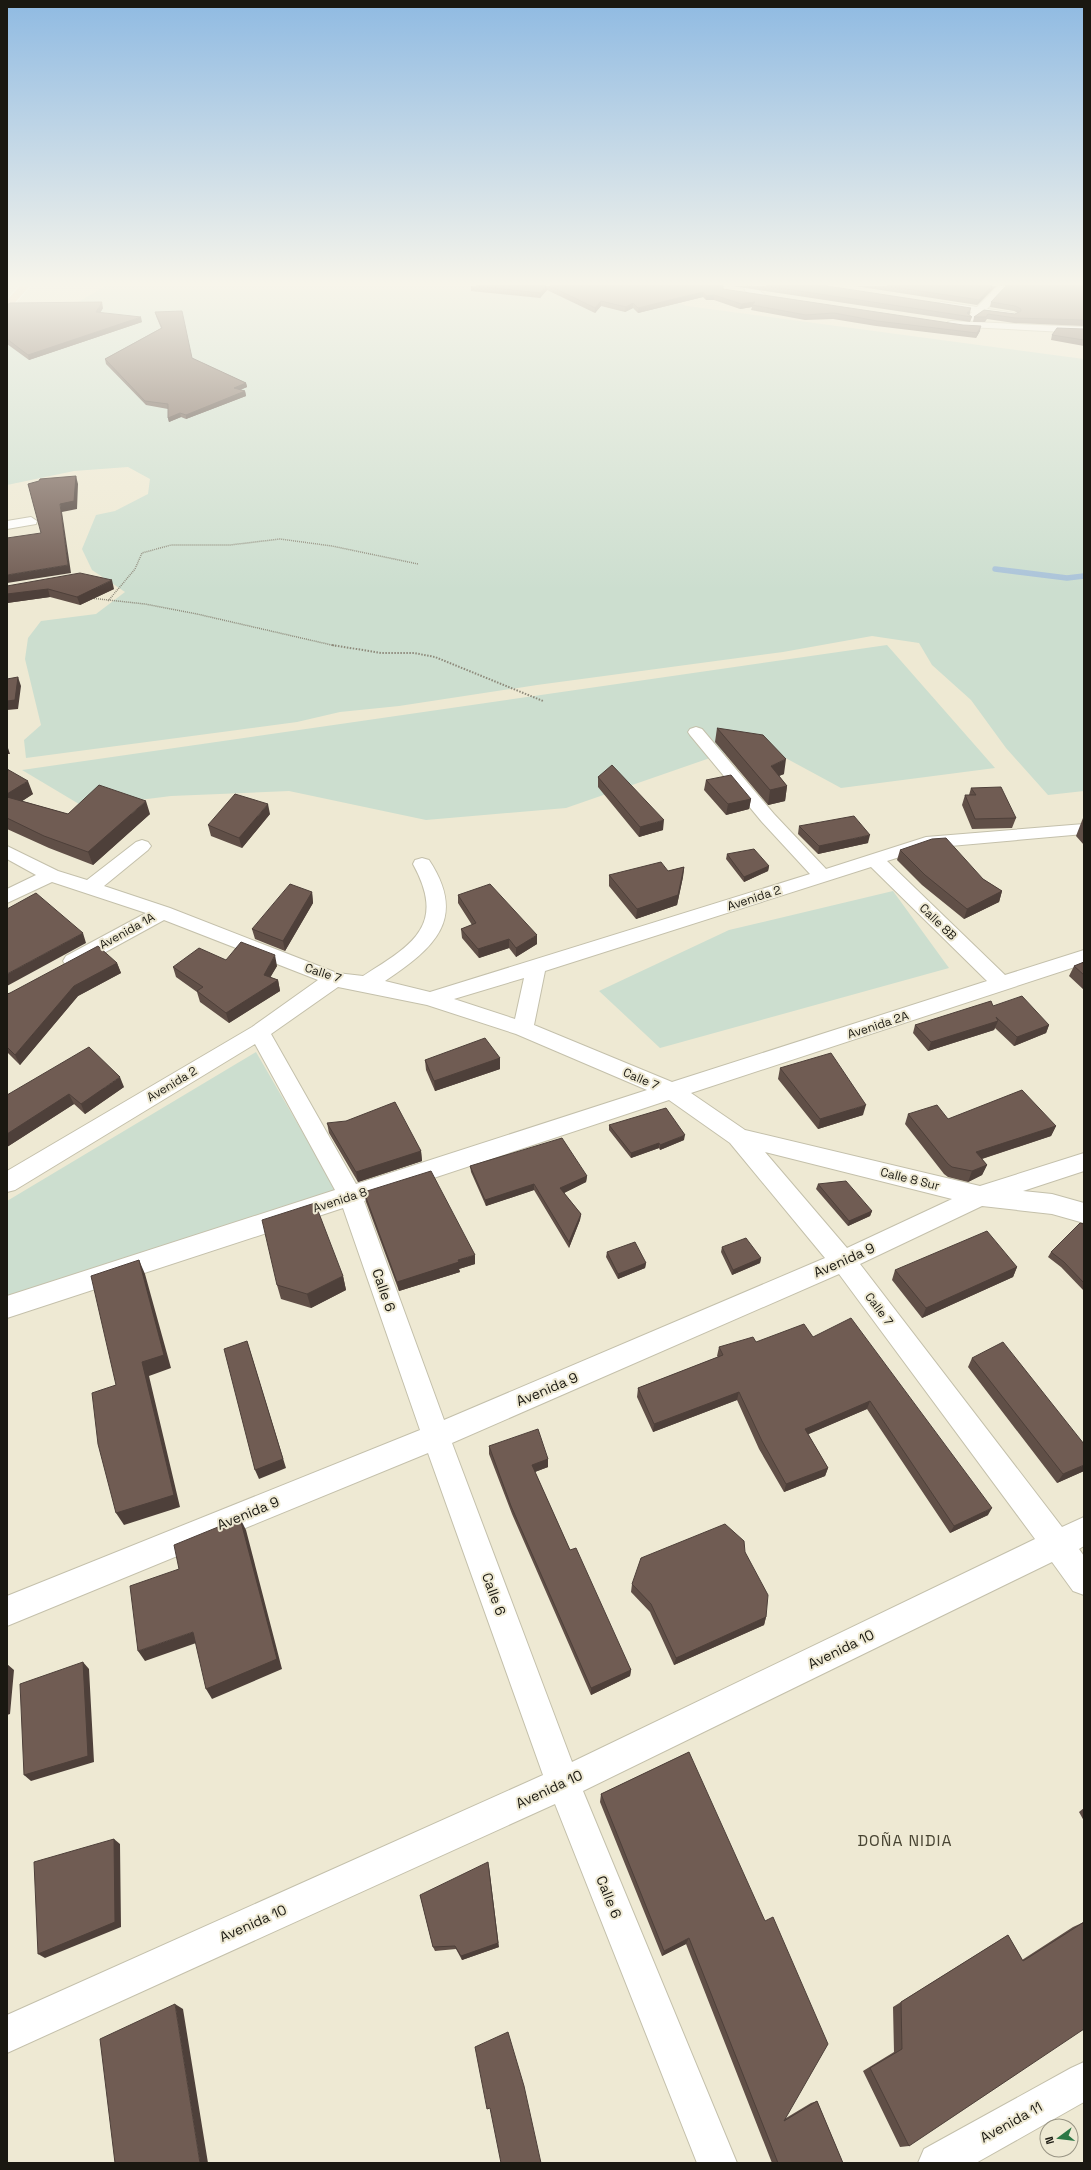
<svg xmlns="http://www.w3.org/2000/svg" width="1091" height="2170" font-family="'Space Grotesk',sans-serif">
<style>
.green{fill:#ccdecf}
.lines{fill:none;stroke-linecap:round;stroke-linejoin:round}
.stream{stroke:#aac3d9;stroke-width:5.5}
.minor-casing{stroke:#c4c0ab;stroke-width:2}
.major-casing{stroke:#fff;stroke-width:2}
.path-far1{stroke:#8e8a7b;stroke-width:1.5;stroke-dasharray:1 1;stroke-linecap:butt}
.path{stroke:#8e8a7b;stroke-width:2;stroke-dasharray:1.5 1.5;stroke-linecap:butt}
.minor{fill:#fff;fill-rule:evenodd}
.major{fill:#f9d3b4;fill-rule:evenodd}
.wall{fill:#604f47}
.shaded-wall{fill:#4e403a}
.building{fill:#705c53;stroke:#4e403a}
.labels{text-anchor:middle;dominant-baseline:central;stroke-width:4;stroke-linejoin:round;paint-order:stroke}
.street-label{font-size:12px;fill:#1a1811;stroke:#eee9d3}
.near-street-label{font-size:14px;fill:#1a1811;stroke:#eee9d3}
.near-neighbourhood-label{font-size:16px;letter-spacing:1px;fill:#494533;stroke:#eee9d3}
</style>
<rect width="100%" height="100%" fill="#eee9d3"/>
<!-- green -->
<path class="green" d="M105 286H629L687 306 1084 359V791L1048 795 1006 748 971 700 932 665 919 643 872 636 783 652 537 685 399 706 340 712 297 722 26 758 24 740 41 725 25 659 28 638 41 621 96 614 125 592 92 570 82 549 96 515 115 511 148 494 150 479 128 467 74 471 7 485V329L49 320Z
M887 645 995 768 841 788 756 742 566 808 426 820 289 791 171 796 84 807 22 770Z
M893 891 949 968 660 1048 599 991 729 930Z
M256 1052 339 1195 7 1302V1201Z"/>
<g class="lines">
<!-- stream -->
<path class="stream" d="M995 569 1067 578 1084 576"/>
<defs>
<path id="minor" d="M744 286H753L768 297 763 300 745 291Z
M998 286H1008L987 309 1015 313V317L982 314 972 321 967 318 972 312 941 308 936 305 941 302 977 307Z
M951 321 1084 327V333L948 326V322Z
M31 517 37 521 36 524 7 529V521Z
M696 727 702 729 774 814 826 869 926 837 1084 824V834L928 848 887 861 1005 975 1084 950V964L691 1093 745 1130 980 1186 1084 1153V1171L1023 1191 1052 1194 1084 1203V1223L1052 1214 982 1206 860 1264 1062 1527 1084 1517V1546L1079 1549 1084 1556V1595L1073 1591 1052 1562 583 1791 737 2163H697L555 1804 7 2053V2015L543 1775 428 1453 7 1626V1596L420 1430 343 1208 7 1318V1296L335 1190 255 1044 15 1190 7 1192V1171L252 1027 318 980 164 920 80 966 73 968 66 966 63 961 66 956 146 913 52 882 7 903V889L36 875 7 859V846L58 871 87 880 136 842 142 840 148 842 151 846 148 850 104 886 170 908 337 973 363 976C412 945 447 926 413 864L415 860 422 858 429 860C468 919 434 948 385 981L430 992 810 874 762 822 690 735 688 732 690 729ZM871 867 987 981 672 1082 534 1025 545 971ZM524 978 515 1019 454 999ZM338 987 427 1005 516 1034 647 1090 356 1184 271 1034ZM669 1100 730 1143 825 1258 444 1420 364 1201ZM765 1152 952 1199 847 1248ZM839 1274 1035 1539 572 1762 452 1443Z
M1084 2062V2102L976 2163H918L924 2149 1071 2068Z"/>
<path id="major" d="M20 286H30L10 308 7 309V300Z"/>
</defs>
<!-- minor casing -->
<use href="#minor" class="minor-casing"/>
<!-- major casing -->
<use href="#major" class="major-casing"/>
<!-- path-far1 -->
<path class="path-far1" d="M90 598 145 604 197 614 336 646
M108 601 135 569 142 553 171 545H230L280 539 332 546 418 564"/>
<!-- path -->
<path class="path" d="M332 645 381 653H414L435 657 543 701"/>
<!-- minor -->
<use href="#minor" class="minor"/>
<!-- major -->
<use href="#major" class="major"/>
</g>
<!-- wall -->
<path class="wall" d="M471 286H724L723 287V289L980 331 976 338 876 326 833 319 805 320 751 310 752 307 740 309 714 300H706L703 297 638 313 633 308 625 312 601 306 595 313 547 290 540 298 471 291Z
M732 286H827L970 313 969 315 972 317 970 322Z
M855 286H996L977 305Z
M1084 286V326L1014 323 987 319 985 322H973L974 317 984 310 1015 314 1018 313 1014 311 990 307 991 302Z
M7 305 103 308 100 313 142 322 29 360 7 344Z
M155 312 192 358 246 383 247 387 240 390 245 391 246 396 186 419 181 417 169 422 168 418V409L146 405 106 364 105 359 161 328 156 316Z
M1084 329V346L1051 340 1052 335Z
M7 586 114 589 80 605 50 597 7 603Z
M717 728 784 774 779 776 787 786 785 801 768 805 715 742Z
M7 769 33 794 22 801 68 814H150L93 865 49 848 7 829Z
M598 777 663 830 639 837 598 787Z
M706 780 751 799 749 809 726 815 704 790Z
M971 788 1016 818 1012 828 972 829 962 805 965 795H969Z
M270 814 242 848 211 836 208 825Z
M1083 818H1084V845L1076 836Z
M799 826 868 843 818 854 798 834Z
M900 850 983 879 1002 891 999 902 964 919 922 885 897 860Z
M727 854 769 866 768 871 744 882 726 859Z
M684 867 683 877 677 905 636 919 609 886V875L668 871Z
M312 892 313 903 285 951 255 939 252 929Z
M458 895 537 944 516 957 509 948 479 958 462 938 461 929 472 925 458 903Z
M226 960 277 966 270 977 278 980 280 991 229 1023 200 1002 197 992 176 977 173 967Z
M1084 962V990L1069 976 1074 966Z
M117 963 121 973 78 996 20 1065 7 1052V994Z
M993 1006 1049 1025 1046 1033 1014 1046 995 1028 994 1030 928 1051 913 1033 915 1025Z
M500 1058V1069L435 1091 426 1070 425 1060Z
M780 1068 863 1115 818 1129 778 1079Z
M124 1087 85 1114 74 1104 7 1147V1095Z
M908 1114 948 1119 1056 1126 1051 1136 982 1159 987 1165 982 1175 968 1182 948 1177 944 1174 905 1124Z
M327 1123 421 1151 422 1161 358 1182 329 1133Z
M609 1125 684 1140 660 1150 659 1148 631 1158 609 1130Z
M470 1166 587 1176 586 1182 564 1193 581 1214 580 1220 569 1248 534 1190 486 1206 471 1172Z
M818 1184 872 1211 870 1216 848 1226 816 1189Z
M364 1192 475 1264 459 1269 460 1272 399 1291 366 1202Z
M1084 1224V1291L1061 1267 1048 1257 1051 1252Z
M722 1247 761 1258 760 1263 732 1275 721 1252Z
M607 1252 646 1263 645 1268 618 1279 606 1257Z
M1017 1267 1013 1277 922 1318 892 1280 895 1270Z
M343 1276 346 1290 311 1308 281 1299 277 1285Z
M813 1337 988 1515 950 1533 867 1409 808 1434 828 1468 825 1476 784 1492 759 1449 737 1400 653 1432 637 1397 638 1388 718 1357 717 1356 719 1347 756 1342Z
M972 1358 1084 1471 1057 1483 968 1367Z
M489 1446 548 1459V1467L535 1472 570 1550 631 1670 630 1676 591 1695 512 1514 489 1454Z
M745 1552 766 1617 764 1625 674 1665 650 1612 631 1592 632 1584Z
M689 1752 786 2118 811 2103 817 2101 843 2163H772L686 1944 662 1956 600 1802 601 1794Z
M1084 1808V1821L1079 1812Z
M420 1895 499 1947 462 1960 456 1949 435 1951 433 1947Z
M1084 1922 909 2146 900 2147 863 2071 894 2052 893 2007 1008 1935 1022 1960 1073 1927Z"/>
<!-- shaded-wall -->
<path class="shaded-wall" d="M546 286H547V290L540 298V293Z
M992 286H996L977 305 979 300Z
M703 292V297L638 313V308Z
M714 295V300H706V296Z
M601 301V306L595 313V308Z
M102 302 103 308 97 318 96 312Z
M755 302 752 305V307L740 309 741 304Z
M633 303V308L625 312 626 307Z
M971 308 970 313 967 316V313Z
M141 317 142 322 29 360 28 355Z
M981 326 980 331 976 338 977 333Z
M246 383 247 387 235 392 234 388Z
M245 391 246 396 186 419V415Z
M180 413 181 417 169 422 168 418Z
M76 476 78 484 77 509 62 512 71 573 7 583V575L68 565 60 504Z
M112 580 114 589 80 605 77 597Z
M48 589 50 597 7 603V594Z
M7 610 8 622H7Z
M18 677 21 686 18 709 7 710V701Z
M7 745 10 754H7Z
M786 759 784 774 768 780 771 766Z
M28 781 33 794 10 809 7 802V794Z
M787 786 785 801 768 805 770 790Z
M751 799 749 809 726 815 728 804Z
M146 801 150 814 93 865 88 852Z
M268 804 270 814 242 848 239 838Z
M664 820 663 830 639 837 640 827Z
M870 835 868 843 818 854 819 846Z
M769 866 768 871 744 882V877Z
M684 867 683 877 677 905 636 919 637 909Z
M1002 891 999 902 964 919 967 909Z
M312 892 313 903 285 951 283 941Z
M83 933 86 943 7 986V974Z
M537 935V944L516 957V948Z
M509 939V948L479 958 478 949Z
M275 955 277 966 266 985 264 975Z
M117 963 121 973 78 996 20 1065 15 1055 74 986Z
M278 980 280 991 229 1023 226 1013Z
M998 1021 994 1030 928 1051 931 1042Z
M1049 1025 1046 1033 1014 1046 1017 1037Z
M500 1058V1069L435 1091 434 1081Z
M120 1077 124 1087 85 1114 81 1104Z
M69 1094 74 1104 7 1147V1134Z
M866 1105 863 1115 818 1129 820 1119Z
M1056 1126 1051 1136 972 1162 976 1152Z
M685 1135 684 1140 660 1150V1145Z
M659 1143V1148L631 1158V1153Z
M421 1151 422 1161 358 1182 356 1172Z
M987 1165 982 1175 968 1182 972 1171Z
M587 1176 586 1182 560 1195V1188Z
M534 1184V1190L486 1206 485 1200Z
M872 1211 870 1216 848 1226 849 1221Z
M581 1214 580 1220 569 1248V1242Z
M475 1255V1264L459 1269 460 1272 399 1291 397 1282 458 1260Z
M761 1258 760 1263 732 1275 733 1270Z
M139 1260 145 1274 171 1368 149 1376 180 1507 124 1525 116 1513Z
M646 1263 645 1268 618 1279V1274Z
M1017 1267 1013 1277 922 1318 926 1308Z
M343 1276 346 1290 311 1308 307 1294Z
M247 1341 286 1468 259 1479 255 1470Z
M739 1392 737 1400 653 1432 654 1424Z
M870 1401 867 1409 802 1437 805 1429Z
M548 1459V1467L532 1473V1465Z
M1084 1465V1471L1057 1483 1063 1474Z
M828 1468 825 1476 784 1492 786 1484Z
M992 1508 988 1515 950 1533 954 1526Z
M240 1518 246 1530 282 1669 212 1699 206 1689Z
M766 1617 764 1625 674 1665 676 1658Z
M193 1632 199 1642 145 1661 138 1651Z
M83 1662 89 1669 94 1762 31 1781 24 1775Z
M7 1664 14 1670 10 1714 7 1715Z
M631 1670 630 1676 591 1695V1688Z
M114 1839 120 1844 121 1927 45 1958 38 1954Z
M489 1867 499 1947 462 1960 461 1956Z
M689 1938 686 1944 662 1956 664 1951Z
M175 2004 183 2009 208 2163H200Z"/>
<!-- building -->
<path class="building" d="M476 286H546L540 293Z
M550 286H723V289L963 325 981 326 977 333 877 321 834 313 806 315 752 305 755 302 741 304 714 295 706 296 703 292 638 308 633 303 626 307 601 301 595 308Z
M766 286H827L971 308 967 313 972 317Z
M887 286H992L979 300Z
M1006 286H1084V320L1015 318 988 314 986 317H974L984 310 1015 314 1021 311V309L1015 306 991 302Z
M102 302 96 312 141 317 28 355 7 339V305L10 303Z
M182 311 192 358 246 383 234 388 245 391 186 415 180 413 168 418V404L145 401 105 359 162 328 155 312Z
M1057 328 1084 329V340L1052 335Z
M76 476 74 501 60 504 68 565 7 575V538L41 533 28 484 39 481 40 479Z
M80 573 112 580 77 597 48 589 7 594V586Z
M18 677 15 700 7 701V679Z
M717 728 763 735 786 759 771 766 787 786 770 790Z
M612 765 664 820 640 827 598 777Z
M7 769 28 781 7 794Z
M731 775 751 799 728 804 706 780Z
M99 785 146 801 88 852 44 836 7 818V797L68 814Z
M1001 787 1016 818 975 819 965 795H976L971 788Z
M235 794 268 804 239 838 208 825Z
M854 816 870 835 819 846 799 826Z
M946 838 983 879 1002 891 967 909 925 875 900 850 932 839Z
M754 849 769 866 744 877 727 854Z
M661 862 668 871 684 867 678 895 637 909 609 875Z
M290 884 312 892 283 941 252 929Z
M490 884 537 935 516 948 509 939 478 949 461 929 476 923 458 895Z
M36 893 83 933 7 974V909Z
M241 942 275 955 264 975 278 980 226 1013 197 991 203 987 173 967 199 948 226 960Z
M98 946 117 963 74 986 15 1055 7 1047V994L10 993Z
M1084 962V975L1074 966Z
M1022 996 1049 1025 1017 1037 996 1017 998 1021 931 1042 915 1025 991 1001 993 1006Z
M485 1038 500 1058 434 1081 425 1060Z
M89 1047 120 1077 81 1104 69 1094 7 1134V1095Z
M831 1053 866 1105 820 1119 780 1068Z
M1022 1090 1056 1126 976 1152 987 1165 972 1171 952 1167 948 1164 908 1114 937 1105 948 1119Z
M395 1102 421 1151 356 1172 327 1123 346 1121Z
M666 1108 685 1135 660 1145 659 1143 631 1153 609 1125Z
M562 1138 587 1176 560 1188 581 1214 569 1242 534 1184 485 1200 470 1166Z
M431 1171 475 1255 458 1260 459 1262 397 1282 364 1192Z
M846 1181 872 1211 849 1221 818 1184Z
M315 1203 343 1276 307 1294 277 1285 262 1220Z
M1080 1223 1084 1224V1283L1064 1262 1051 1252Z
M987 1231 1017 1267 926 1308 895 1270Z
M746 1238 761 1258 733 1270 722 1247Z
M635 1242 646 1263 618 1274 607 1252Z
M139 1260 164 1355 142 1362 174 1495 116 1513 98 1444 92 1393 116 1385 91 1276Z
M851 1318 992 1508 954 1526 870 1401 805 1429 828 1468 786 1484 762 1441 739 1392 654 1424 638 1388 723 1355 719 1347 753 1337 756 1342 804 1324 813 1337Z
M247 1341 283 1459 255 1470 224 1349Z
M1003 1342 1084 1444V1465L1063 1474 972 1358Z
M538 1429 548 1459 532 1465 570 1550 576 1548 631 1670 591 1688 511 1506 489 1446Z
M240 1518 277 1659 206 1689 193 1632 138 1651 130 1586 179 1569 174 1545Z
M725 1524 744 1541 745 1552 768 1595 766 1617 676 1658 651 1604 632 1584 641 1558Z
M83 1662 88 1756 24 1775 20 1684Z
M689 1752 765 1921 773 1917 828 2044 784 2121 817 2101 843 2163H778L689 1938 664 1951 601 1794Z
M114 1839 115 1922 38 1954 34 1862Z
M488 1862 498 1943 461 1956 455 1946 433 1947 420 1895Z
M1084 1922V2029L909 2146 870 2068 902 2049 901 2002 1008 1935 1023 1961Z
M175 2004 200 2163H115L100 2039Z
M508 2032 524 2086 541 2163H501L490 2108 487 2109 475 2047Z"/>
<!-- sky -->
<linearGradient id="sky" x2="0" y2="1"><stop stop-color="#8fbae2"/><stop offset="0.48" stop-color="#f7f5eb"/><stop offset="1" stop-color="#f7f5eb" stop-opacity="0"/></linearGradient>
<rect width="1091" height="590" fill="url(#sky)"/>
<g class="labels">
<!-- street labels -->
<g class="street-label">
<text transform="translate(754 898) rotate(-18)">Avenida 2</text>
<text transform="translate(938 922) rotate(44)">Calle 8B</text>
<text transform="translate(127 931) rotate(-29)">Avenida 1A</text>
<text transform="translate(323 973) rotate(18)">Calle 7</text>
<text transform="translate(878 1025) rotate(-18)">Avenida 2A</text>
<text transform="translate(641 1079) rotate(23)">Calle 7</text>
<text transform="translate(172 1084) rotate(-31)">Avenida 2</text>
<text transform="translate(910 1179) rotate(14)">Calle 8 Sur</text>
<text transform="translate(340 1200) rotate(-18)">Avenida 8</text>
<text transform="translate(879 1309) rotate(53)">Calle 7</text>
</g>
<!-- near-street labels -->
<g class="near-street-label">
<text transform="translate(844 1260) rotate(-24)">Avenida 9</text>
<text transform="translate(384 1290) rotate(71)">Calle 6</text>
<text transform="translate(547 1389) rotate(-23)">Avenida 9</text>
<text transform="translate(248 1513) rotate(-22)">Avenida 9</text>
<text transform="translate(494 1594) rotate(70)">Calle 6</text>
<text transform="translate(841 1649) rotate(-26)">Avenida 10</text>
<text transform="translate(549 1789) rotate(-25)">Avenida 10</text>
<text transform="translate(609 1897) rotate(68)">Calle 6</text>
<text transform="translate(253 1923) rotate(-24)">Avenida 10</text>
<text transform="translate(1011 2122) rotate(-29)">Avenida 11</text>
</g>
<!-- near-neighbourhood labels -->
<g class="near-neighbourhood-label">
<text x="905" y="1840">DOÑA NIDIA</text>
</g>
</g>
<!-- border -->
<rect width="1091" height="2170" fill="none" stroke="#1a1811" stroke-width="16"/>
<!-- north arrow -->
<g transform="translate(1059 2138) rotate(255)"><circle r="19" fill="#eee9d3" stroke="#999585"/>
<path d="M0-3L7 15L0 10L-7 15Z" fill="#2d7846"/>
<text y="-6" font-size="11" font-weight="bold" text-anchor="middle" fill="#1a1811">N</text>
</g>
</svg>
